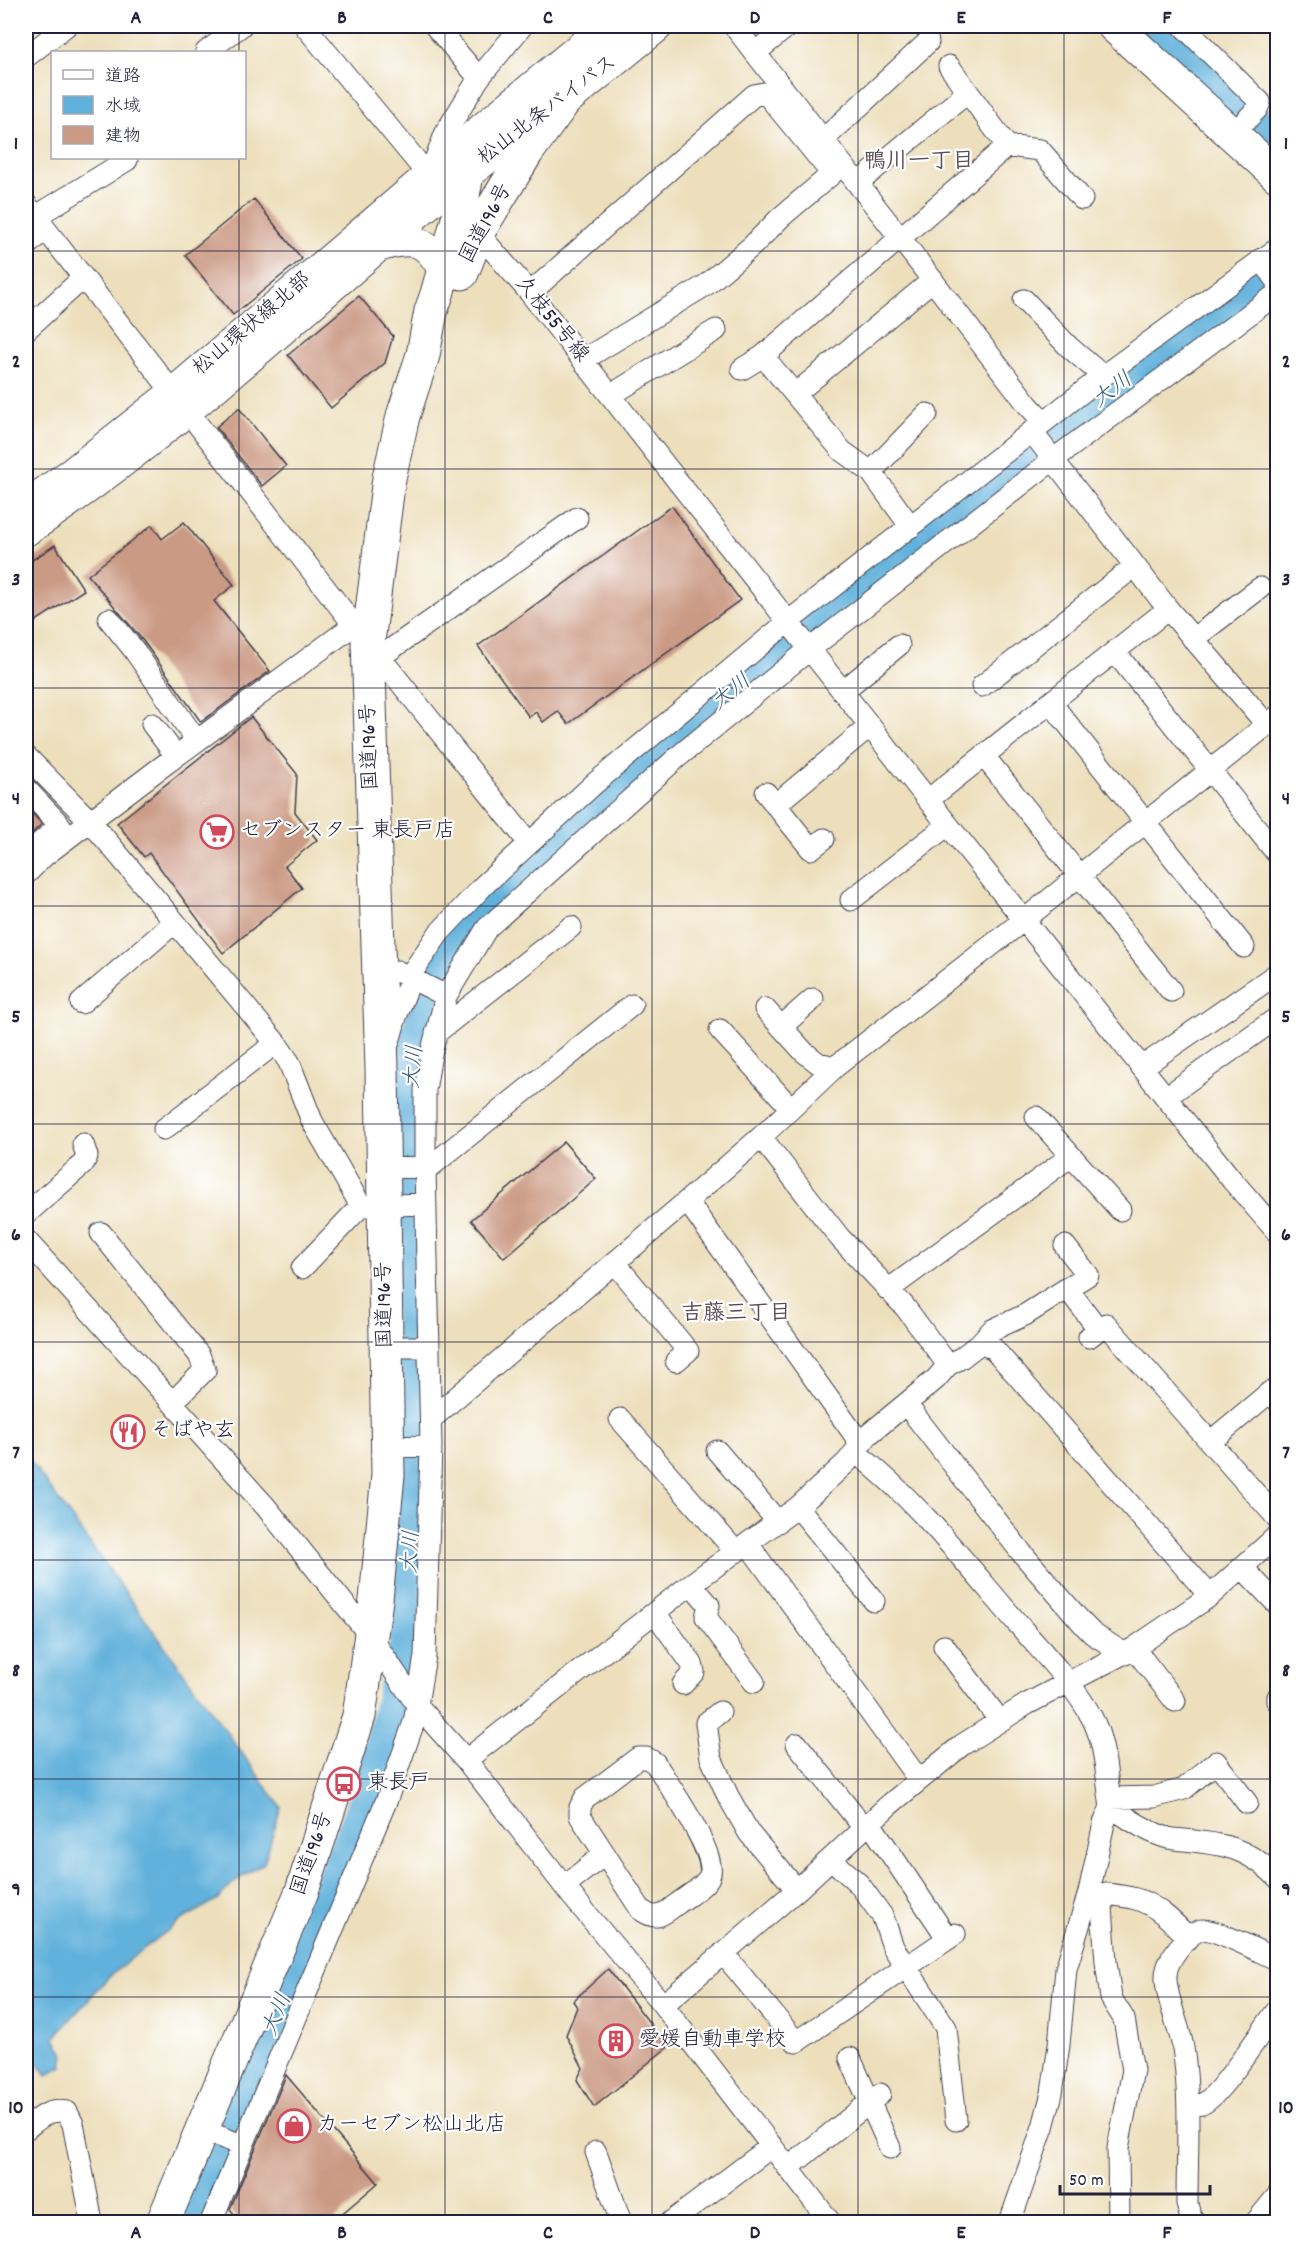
<svg xmlns="http://www.w3.org/2000/svg" width="1303" height="2248" font-family="Dekko,'Klee One',sans-serif">
<style>
.water{fill:#60b1db;stroke:#416a8b;stroke-width:1.5}
.lines{fill:none;stroke-linecap:round;stroke-linejoin:round}
.river{stroke:#60b1db;stroke-width:36}
.building{fill:#cb9a84}
.street-casing{stroke:#403e4e;stroke-width:23}
.secondary-casing{stroke:#403e4e;stroke-width:32}
.primary-casing{stroke:#403e4e;stroke-width:35}
.highway-casing{stroke:#403e4e;stroke-width:35}
.street{stroke:#fff;stroke-width:21}
.secondary{stroke:#fff;stroke-width:30}
.primary{stroke:#fff;stroke-width:33}
.highway{stroke:#fff;stroke-width:33}
.grid{fill:none;stroke:#22223b;stroke-width:1.5;stroke-opacity:0.55}
.labels{text-anchor:middle;dominant-baseline:central;stroke-width:4.5;stroke-linejoin:round;paint-order:stroke}
.street-label{font-size:21px;fill:#22223b;stroke:#fff}
.poi-label{font-size:21px;fill:#22223b;stroke:#fff;text-anchor:start}
.neighbourhood-label{font-size:22px;font-weight:bold;fill:#5d4c55;stroke:#fff}
.water-label{font-size:22px;font-style:italic;fill:#3b5b7b;stroke:#fff}
.neatline{fill:none;stroke:#22223b;stroke-width:2}
.grid-label{font-size:20px;text-anchor:middle;font-weight:bold;fill:#22223b}
</style>
<rect width="100%" height="100%" fill="#fff"/>
<filter id="ink" filterUnits="userSpaceOnUse"><feTurbulence type="fractalNoise" baseFrequency=".0167" numOctaves="2"/><feDisplacementMap in="SourceGraphic" scale="12" xChannelSelector="R" yChannelSelector="G"/><feConvolveMatrix kernelMatrix="1 2 1 2 8 2 1 2 1" color-interpolation-filters="sRGB"/></filter>
<filter id="wash" filterUnits="userSpaceOnUse"><feTurbulence type="fractalNoise" baseFrequency=".008" numOctaves="4" result="noise"/><feDisplacementMap in="SourceGraphic" scale="24" xChannelSelector="R" yChannelSelector="G"/><feGaussianBlur stdDeviation="1.35" result="paint"/><feColorMatrix in="noise" values="0 0 0 0 0 0 0 0 0 0 0 0 0 0 0 0 0 1.4 0 .05"/><feComposite in="paint" operator="in"/></filter>
<g filter="url(#wash)">
<rect width="100%" height="100%" fill="#eddfbc"/>
<!-- water -->
<path class="water" d="M26 1455 281 1807 264 1863 234 1882 218 1899 182 1920 133 1957 107 1979 58 2033 55 2039 64 2054 62 2066 47 2075 26 2050Z"/>
<g class="lines">
<!-- river -->
<path class="river" d="M1154 26 1278 142
M192 2222 371 1791 407 1647 416 1471 410 1184 414 1045 442 970 478 918 591 811 732 692 1017 465 1278 266"/>
</g>
<g id="blocks">
<!-- building -->
<path class="building" d="M254 199 302 259 233 315 185 255Z
M359 296 393 336 385 363 331 408 288 355Z
M239 408 286 466 262 486 216 427Z
M672 506 740 600 568 724 558 711 543 722 536 712 529 717 478 646Z
M184 522 234 585 214 601 270 671 201 722 144 642 88 575 152 525 162 539Z
M55 545 84 590 33 623 26 611V564Z
M251 717 297 774 295 812 317 840 285 866 302 888 223 953 149 853 144 857 117 823Z
M26 807 42 824 26 839Z
M564 1142 596 1179 504 1258 471 1220Z
M608 1969 668 2047 594 2107 577 2080 583 2068 566 2035 577 2007 573 2001Z
M286 2075 378 2183 331 2223H241L230 2209Z"/>
</g>
</g>
<g filter="url(#ink)">
<use href="#blocks" fill-opacity="0" stroke="#403e4e" stroke-width="1.5"/>
<g class="lines">
<defs>
<path id="street" d="M305 26 438 187
M435 26 479 78 522 26
M734 26 901 239 1028 405 1044 422
M1183 26 1260 102 1257 109 1233 134
M206 52 241 26
M756 52 788 26
M26 57 66 26
M949 66 1007 146 1040 150 1082 199
M824 139 928 42
M430 173 446 132 479 78
M858 183 968 92
M26 204 354 625 529 843
M35 217 127 160
M472 226 530 293 928 800 1232 1180 1278 1233
M26 246 45 229
M1261 259 1278 282
M530 293 754 95 764 93 769 97 832 174 781 217 752 246 706 285 583 360
M1024 300 1069 347 1103 376
M26 330 83 278
M763 356 842 451 871 472 911 527
M742 369 763 356 1007 146
M795 394 933 280
M611 395 716 330
M1032 432 1168 609 1267 725
M871 472 927 414
M109 619 134 650 196 740
M1193 639 1260 588
M1115 652 1278 855
M380 657 577 518
M982 686 1135 566
M843 691 899 645
M1051 703 1244 947
M152 724 176 756
M26 756 91 822 276 1043 289 1062 312 1121 361 1206 426 1204
M984 756 1171 991
M26 789 60 825 33 849
M766 793 811 849 824 839
M928 800 1168 609
M775 805 870 726
M26 874 44 856 156 771 354 625
M851 900 948 825
M397 971 446 996
M81 1003 175 922
M765 1009 804 1052 818 1063 835 1067
M781 1027 813 999
M720 1030 790 1107
M436 1033 571 927
M389 1042 396 1017 415 968 439 933 484 885 594 784 789 621 1103 376 1278 248
M1142 1067 1278 973
M1166 1097 1278 1017
M1036 1117 1120 1210
M164 1129 276 1043
M761 1137 840 1238 905 1307 948 1365
M384 1168 431 1166 632 1005
M687 1201 861 1444
M26 1214 83 1164 87 1156 83 1144
M101 1233 199 1355 205 1370 173 1402
M26 1240 266 1507 371 1637 417 1705 466 1760 572 1896 663 2005 830 2222
M615 1263 688 1351 676 1361
M302 1268 361 1206
M1067 1288 1099 1330
M888 1290 1071 1156
M1089 1337 1106 1324 1278 1519
M979 1344 993 1348 1210 1596
M386 1347H429
M906 1404 1021 1552 1084 1625 1093 1634 1125 1654
M431 1419 687 1201 761 1137 835 1067 1024 920 1278 716
M620 1419 736 1552
M1210 1442 1270 1392 1278 1401
M387 1447 431 1446
M717 1451 778 1522
M855 1452C917 1500 967 1565 1018 1624 1041 1651 1077 1688 1092 1718 1106 1744 1106 1778 1111 1807 1129 1819 1147 1832 1168 1838 1178 1840 1190 1840 1200 1842 1233 1845 1255 1855 1278 1878
M798 1507 874 1601
M748 1544 919 1780
M1242 1567 1278 1605
M691 1584 709 1605 706 1617 754 1682
M655 1613 692 1664 694 1672 683 1684
M944 1646 1000 1721
M1134 1648 1175 1701
M1278 1697V1702
M720 1712 706 1723 711 1758 728 1796 749 1833 797 1890
M797 1744 864 1828
M638 1758H647L655 1763C667 1782 720 1857 709 1877 703 1888 687 1896 677 1904 663 1914 658 1922 641 1910L580 1816V1807L585 1798Z
M466 1760 691 1584 798 1507 847 1462 868 1435 936 1379 948 1365 961 1358 979 1344 992 1330 1025 1315 1088 1275 1065 1246
M1110 1798 1154 1797 1184 1789 1216 1762 1247 1803
M870 1823 948 1939
M831 1859 859 1884 883 1917 893 1947 946 2028 956 2120
M564 1886 605 1854
M1089 1892C1104 1894 1121 1895 1136 1899 1157 1905 1174 1923 1189 1938
M1101 1894 1106 1962 1111 1998 1124 2019 1133 2070 1118 2148 1119 2222
M723 1953 796 2042 955 1934
M663 2005 797 1890 889 1805 962 1745 1027 1704 1134 1648 1210 1596 1278 1535
M850 2058 890 2148
M1188 2105C1192 2105 1198 2105 1202 2104 1219 2098 1264 2027 1278 2009
M26 2129C40 2118 48 2108 67 2112L73 2124 92 2222
M202 2130 242 2145
M596 2152 621 2222
M788 2168 880 2094
M211 2222 387 1799 414 1722 417 1705 425 1656 431 1446 425 1167V1090L431 1054 446 996 487 928 679 756 810 649 1054 459 1278 293
M671 2222 772 2146
M1010 2222 1043 2127 1052 2093 1059 2045 1066 1969 1089 1892 1104 1823 1111 1807
M1195 2222 1190 2215 1187 2204C1187 2152 1191 2099 1183 2048 1180 2027 1165 1996 1166 1976 1166 1961 1186 1934 1201 1930 1213 1927 1264 1954 1278 1960
M1256 2222 1278 2195"/>
<path id="secondary" d="M381 246C415 236 427 240 444 272
M26 505 73 472 173 393 474 137
M26 531C184 427 319 292 466 173"/>
<path id="primary" d="M1114 26 1278 176"/>
<path id="highway" d="M466 173 519 133 565 100 656 26
M462 273 478 232 527 152 565 100
M163 2222 302 1891 359 1716 376 1600 388 1475 382 1068 368 642 389 478 403 416 423 355 431 311 437 294 460 212 474 137 608 26"/>
</defs>
<!-- street casing -->
<use href="#street" class="street-casing"/>
<!-- secondary casing -->
<use href="#secondary" class="secondary-casing"/>
<!-- primary casing -->
<use href="#primary" class="primary-casing"/>
<!-- highway casing -->
<use href="#highway" class="highway-casing"/>
<!-- street -->
<use href="#street" class="street"/>
<!-- secondary -->
<use href="#secondary" class="secondary"/>
<!-- primary -->
<use href="#primary" class="primary"/>
<!-- highway -->
<use href="#highway" class="highway"/>
</g>
</g>
<!-- grid -->
<path class="grid" d="M239 26V52M445 26V2222M652 26V2222M858 26V2222M1064 26V2222M239 158V2222M26 251H1278M26 469H1278M26 688H1278M26 906H1278M26 1124H1278M26 1342H1278M26 1560H1278M26 1779H1278M26 1997H1278"/>
<!-- icons -->
<defs>
<symbol id="supermarket-ring" viewBox="-11 -11 22 22"><circle r="9.5" fill="#fff" stroke="#d1495b" stroke-width="1.5"/><path d="M-6-5.5h2.5l.6 2H6L4.5 2H-2.5L-4.4-4H-6ZM-1.5 3.2a1.3 1.3 0 1 0 .1 0ZM3 3.2a1.3 1.3 0 1 0 .1 0Z" fill="#d1495b"/></symbol>
<symbol id="restaurant-ring" viewBox="-11 -11 22 22"><circle r="9.5" fill="#fff" stroke="#d1495b" stroke-width="1.5"/><path d="M-5-6h1v4h1v-4h1v4h1v-4h1v5L-1.5 .5V6h-2V.5L-5-1ZM5-6V6H3V1.5H1.5Q1.5-4 5-6Z" fill="#d1495b"/></symbol>
<symbol id="bus-ring" viewBox="-11 -11 22 22"><circle r="9.5" fill="#fff" stroke="#d1495b" stroke-width="1.5"/><path d="M-5-6H5V4H4V6H2V4H-2V6H-4V4H-5ZM-3.5-4V0h7V-4ZM-3.5 1.2v1.5H-2V1.2ZM2 1.2v1.5H3.5V1.2Z" fill="#d1495b"/></symbol>
<symbol id="building-ring" viewBox="-11 -11 22 22"><circle r="9.5" fill="#fff" stroke="#d1495b" stroke-width="1.5"/><path d="M-4-6H4V6H1V3H-1V6H-4ZM-2.5-4.3h1.7v1.8h-1.7ZM.8-4.3h1.7v1.8H.8ZM-2.5-1h1.7V.8h-1.7ZM.8-1h1.7V.8H.8Z" fill="#d1495b"/></symbol>
<symbol id="shop-ring" viewBox="-11 -11 22 22"><circle r="9.5" fill="#fff" stroke="#d1495b" stroke-width="1.5"/><path d="M-5-2.5h2.3a2.7 3.5 0 0 1 5.4 0H5L5.5 6h-11ZM-1.5-2.5h3a1.5 2.3 0 0 0-3 0Z" fill="#d1495b"/></symbol>
</defs>
<g fill-rule="evenodd">
<use href="#supermarket-ring" x="198" y="813" width="38" height="38"/>
<use href="#restaurant-ring" x="109" y="1413" width="38" height="38"/>
<use href="#bus-ring" x="325" y="1765" width="38" height="38"/>
<use href="#building-ring" x="597" y="2022" width="38" height="38"/>
<use href="#shop-ring" x="275" y="2107" width="38" height="38"/>
</g>
<g class="labels">
<!-- street labels -->
<g class="street-label">
<text transform="translate(548 111) rotate(-37)">松山北条バイパス</text>
<text transform="translate(487 224) rotate(-62)">国道196号</text>
<text transform="translate(551 320) rotate(51)">久枝55号線</text>
<text transform="translate(253 325) rotate(-40)">松山環状線北部</text>
<text transform="translate(371 747) rotate(-92)">国道196号</text>
<text transform="translate(386 1305) rotate(-91)">国道196号</text>
<text transform="translate(313 1854) rotate(-71)">国道196号</text>
</g>
<!-- poi labels -->
<g class="poi-label">
<text x="240" y="832">セブンスター 東長戸店</text>
<text x="151" y="1432">そばや玄</text>
<text x="367" y="1784">東長戸</text>
<text x="639" y="2041">愛媛自動車学校</text>
<text x="317" y="2126">カーセブン松山北店</text>
</g>
<!-- neighbourhood labels -->
<g class="neighbourhood-label">
<text x="919" y="162">鴨川一丁目</text>
<text x="736" y="1314">吉藤三丁目</text>
</g>
<!-- water labels -->
<g class="water-label">
<text transform="translate(1113 391) rotate(-37)">大川</text>
<text transform="translate(732 693) rotate(-39)">大川</text>
<text transform="translate(415 1067) rotate(-85)">大川</text>
<text transform="translate(412 1552) rotate(-87)">大川</text>
<text transform="translate(278 2015) rotate(-68)">大川</text>
</g>
</g>
<!-- margin -->
<rect width="1303" height="2248" fill="none" stroke="#fff" stroke-width="66"/>
<!-- legend -->
<rect x="51" y="51" width="195" height="108" fill="#ffffff" stroke="#a7a7b1" stroke-width="1.5"/>
<rect x="63" y="70" width="30" height="9" fill="#ffffff" stroke="#a7a7b1" stroke-width="1.5"/>
<text x="105" y="81" font-size="18" fill="#22223b">道路</text>
<rect x="63" y="96" width="30" height="18" fill="#60b1db" stroke="#a7a7b1" stroke-width="1.5"/>
<text x="105" y="111" font-size="18" fill="#22223b">水域</text>
<rect x="63" y="126" width="30" height="18" fill="#cb9a84" stroke="#a7a7b1" stroke-width="1.5"/>
<text x="105" y="141" font-size="18" fill="#22223b">建物</text>
<!-- scale -->
<path d="M1060 2185v9h150v-9" fill="none" stroke="#22223b" stroke-width="3"/>
<text x="1069" y="2185" font-size="18" fill="#22223b" stroke="#ffffff" stroke-width="4.5" paint-order="stroke">50 m</text>
<rect x="33" y="33" width="1237" height="2182" class="neatline"/>
<g class="grid-label">
<text x="136" y="23">A</text>
<text x="342" y="23">B</text>
<text x="548" y="23">C</text>
<text x="755" y="23">D</text>
<text x="961" y="23">E</text>
<text x="1167" y="23">F</text>
<text x="16" y="149">1</text>
<text x="1286" y="149">1</text>
<text x="16" y="367">2</text>
<text x="1286" y="367">2</text>
<text x="16" y="585">3</text>
<text x="1286" y="585">3</text>
<text x="16" y="804">4</text>
<text x="1286" y="804">4</text>
<text x="16" y="1022">5</text>
<text x="1286" y="1022">5</text>
<text x="16" y="1240">6</text>
<text x="1286" y="1240">6</text>
<text x="16" y="1458">7</text>
<text x="1286" y="1458">7</text>
<text x="16" y="1676">8</text>
<text x="1286" y="1676">8</text>
<text x="16" y="1895">9</text>
<text x="1286" y="1895">9</text>
<text x="16" y="2113">10</text>
<text x="1286" y="2113">10</text>
<text x="136" y="2238">A</text>
<text x="342" y="2238">B</text>
<text x="548" y="2238">C</text>
<text x="755" y="2238">D</text>
<text x="961" y="2238">E</text>
<text x="1167" y="2238">F</text>
</g>
</svg>
